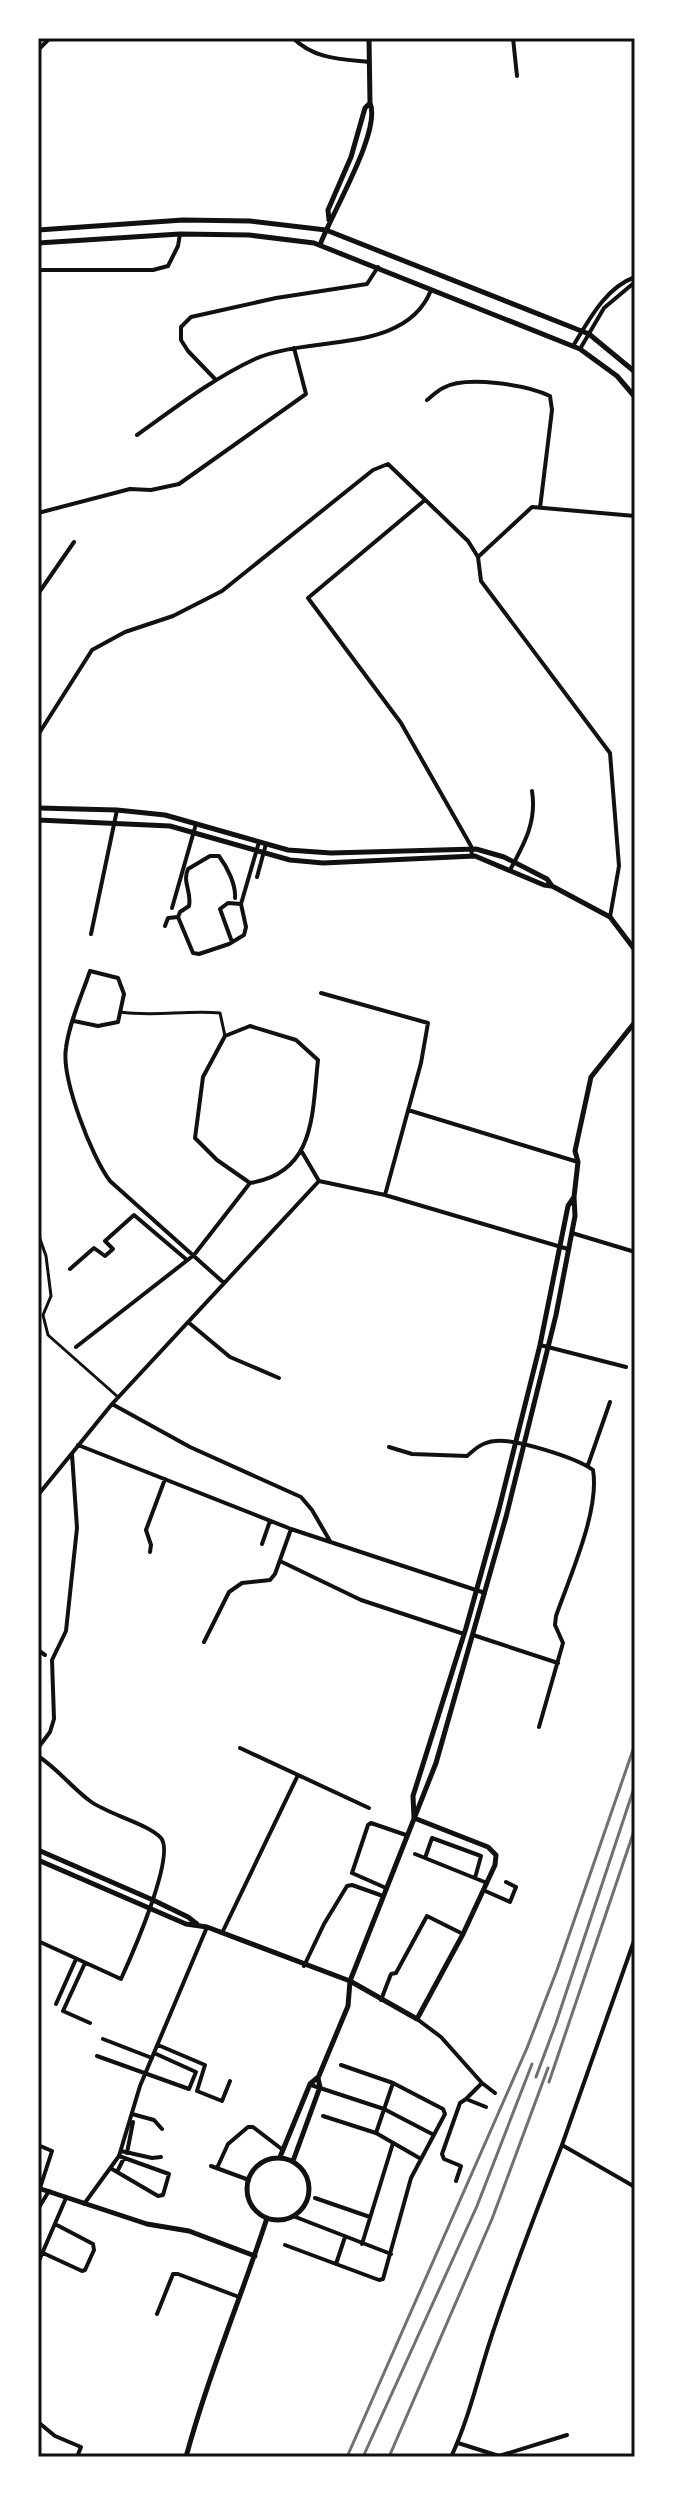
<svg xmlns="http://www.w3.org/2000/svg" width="673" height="2495" font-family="Commissioner,sans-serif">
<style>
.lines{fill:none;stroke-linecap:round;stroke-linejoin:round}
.pedestrian{stroke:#111;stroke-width:3}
.minor{stroke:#111;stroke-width:4}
.tertiary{stroke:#111;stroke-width:5}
.secondary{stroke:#111;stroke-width:5}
.rail{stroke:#707070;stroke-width:3}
.neatline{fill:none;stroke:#111;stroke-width:3}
</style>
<rect width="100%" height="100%" fill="#fff"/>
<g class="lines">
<!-- pedestrian -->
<path class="pedestrian" d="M120 1012C154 1017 186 1010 220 1013L225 1036
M40 1239 46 1256 51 1296 43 1315 48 1335 118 1397"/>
<!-- minor -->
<path class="minor" d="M293 38C314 59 340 59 369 62
M513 38 517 76
M38 50 50 38
M38 270H153L168 266 178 246 180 234
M573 346C589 320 605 288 635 277
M580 349 604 308 635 282
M215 379 188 351 181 340V327L191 317 276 298 367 284 378 267
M427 400C432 396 437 391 443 388 466 375 527 385 550 396L552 410 540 508
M137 435C175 408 212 379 255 359 308 335 406 355 431 290
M425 500 308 598 401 723 471 846 472 856
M38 513 130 489 151 490 179 484 306 394 294 348
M478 557 532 507 635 516
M38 594 74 542
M38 735 92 650 125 632 173 616 222 591 373 470 388 464 468 541 478 557 481 581 610 753 619 866 610 917
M510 870C524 844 537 822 532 791
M257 877 266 844
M235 898C236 884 227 867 219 856H210L188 869C182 882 192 892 189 906L180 912 178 917 193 953 199 954 229 944 244 935 246 927 241 904 259 842
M172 908 196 824
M165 926 168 918 178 917
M91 934 117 810
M232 942 220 909 228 903 241 904
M321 993 428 1023 421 1063 385 1195
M74 1021 98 1026 118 1022 124 994 118 978 90 971C82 995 69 1023 66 1048 61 1078 92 1158 110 1181L224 1283
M250 1026 296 1040 318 1060C312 1113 316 1173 250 1183L217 1160 195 1138 203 1077 225 1036Z
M408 1110 578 1162
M302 1152 319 1181
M572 1233 635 1252
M70 1269 94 1248 105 1256 113 1249 105 1241 134 1215 187 1260
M188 1322 230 1357 279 1378
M540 1345 626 1367
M76 1347 194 1255 250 1183
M112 1404 190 1447 301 1497 312 1510 330 1541
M78 1445 291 1529 485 1593
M389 1447 412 1454 467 1456C476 1448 483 1442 495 1441 514 1438 577 1458 593 1470 600 1510 570 1576 556 1616L555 1625 563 1643 539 1727
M588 1465 610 1402
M38 1495 112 1404 319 1181 385 1195 568 1249
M262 1544 270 1521
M150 1552 151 1545 146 1530 165 1479
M280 1561 361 1600 464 1634
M473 1635 558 1663
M204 1642 229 1592 242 1583 270 1580 275 1574 291 1529
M38 1650 45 1655
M38 1748 50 1732 54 1719 52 1660 66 1631 77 1528 72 1454
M240 1748 369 1808
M38 1756C58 1769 71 1787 90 1801 107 1814 149 1824 161 1838 176 1856 131 1957 121 1979L38 1941
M415 1854 425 1858
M475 1878 481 1856 432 1838 425 1858 487 1883
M386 1888 352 1873 368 1825 371 1823 406 1835
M483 1890 510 1902 516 1887 506 1882
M222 1933 298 1775
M85 1963 63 2011 90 2023
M304 1966 324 1924 347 1886 352 1885 383 1896
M381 2000 391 1974 396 1973 427 1916 463 1934
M56 2004 76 1959
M417 2019 441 2037 482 2083 467 2098
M103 2039 152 2058
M158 2045 205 2065 197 2091 222 2101 230 2081
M97 2056 189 2089 196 2072 154 2053
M482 2083 495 2093
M311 2085 384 2109 434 2135
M132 2114 154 2120 162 2129
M323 2116 376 2133 421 2159
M376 2133 393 2083
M38 2145 52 2151 40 2188
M562 2145 635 1938
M121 2151 152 2158 161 2157
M127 2153 133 2122
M211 2166 249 2180
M217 2168 228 2144 248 2127H253L283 2150
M112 2169 158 2196 163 2195 169 2174 119 2156
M117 2172 124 2158
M456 2181 461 2166 444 2159 442 2154 460 2103 466 2099 486 2107
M315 2198 370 2217
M84 2204 119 2156 140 2086 207 1927
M38 2209 49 2191
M293 2216 391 2254
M362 2244 393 2143
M285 2245 379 2280 383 2279 411 2178 445 2114 443 2109 393 2083 341 2065
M43 2253 82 2271 85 2270 94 2250 93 2244 55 2224
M38 2263 66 2198
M336 2264 345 2237
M157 2314 173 2274H178L239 2297
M38 2422 55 2436 81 2447 77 2457
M458 2443 499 2456 567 2435
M451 2457C471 2414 480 2368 496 2323 516 2263 539 2204 562 2145L635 2187"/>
<!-- tertiary -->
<path class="tertiary" d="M329 220 328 210 351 157 365 108 370 103
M320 245C330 216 382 131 370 103L369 38
M38 808 117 810 165 815 288 850 331 853 476 849 504 857 547 879 552 886 610 917 635 950
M38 820 170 826 290 860 323 863 475 856 544 885 551 886
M574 1197 578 1162 575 1151 591 1077 635 1022
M38 1850 153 1900 188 1917 197 1924
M38 1860 186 1924 207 1927 350 1981 417 2019 463 1934 495 1865 496 1855 488 1847 414 1818
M280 2157 310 2084 317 2078
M247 2189a31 31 0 1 1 62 0a31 31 0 1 1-62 0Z
M293 2161 320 2087 318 2078 348 2006 350 1981 436 1763 506 1517 556 1315 575 1216 574 1197 568 1206 540 1345 499 1509 466 1628 413 1796 414 1818
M38 2188 147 2224 189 2231 255 2256
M186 2457C208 2376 241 2298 267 2218"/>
<!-- secondary -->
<path class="secondary" d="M38 230 183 220 250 221 326 230 589 334 635 372
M38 243 180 234 249 235 314 243 580 349 617 376 635 397"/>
<!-- rail -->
<path class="rail" d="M536 2077 556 2023 635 1785
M549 2082 635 1828
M347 2457 527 2048 557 1970 635 1744
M363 2457 477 2206 532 2064
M389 2457 492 2219 548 2068"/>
</g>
<!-- border -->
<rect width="673" height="2495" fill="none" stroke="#ffffff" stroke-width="80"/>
<rect x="40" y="40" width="593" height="2415" class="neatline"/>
</svg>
